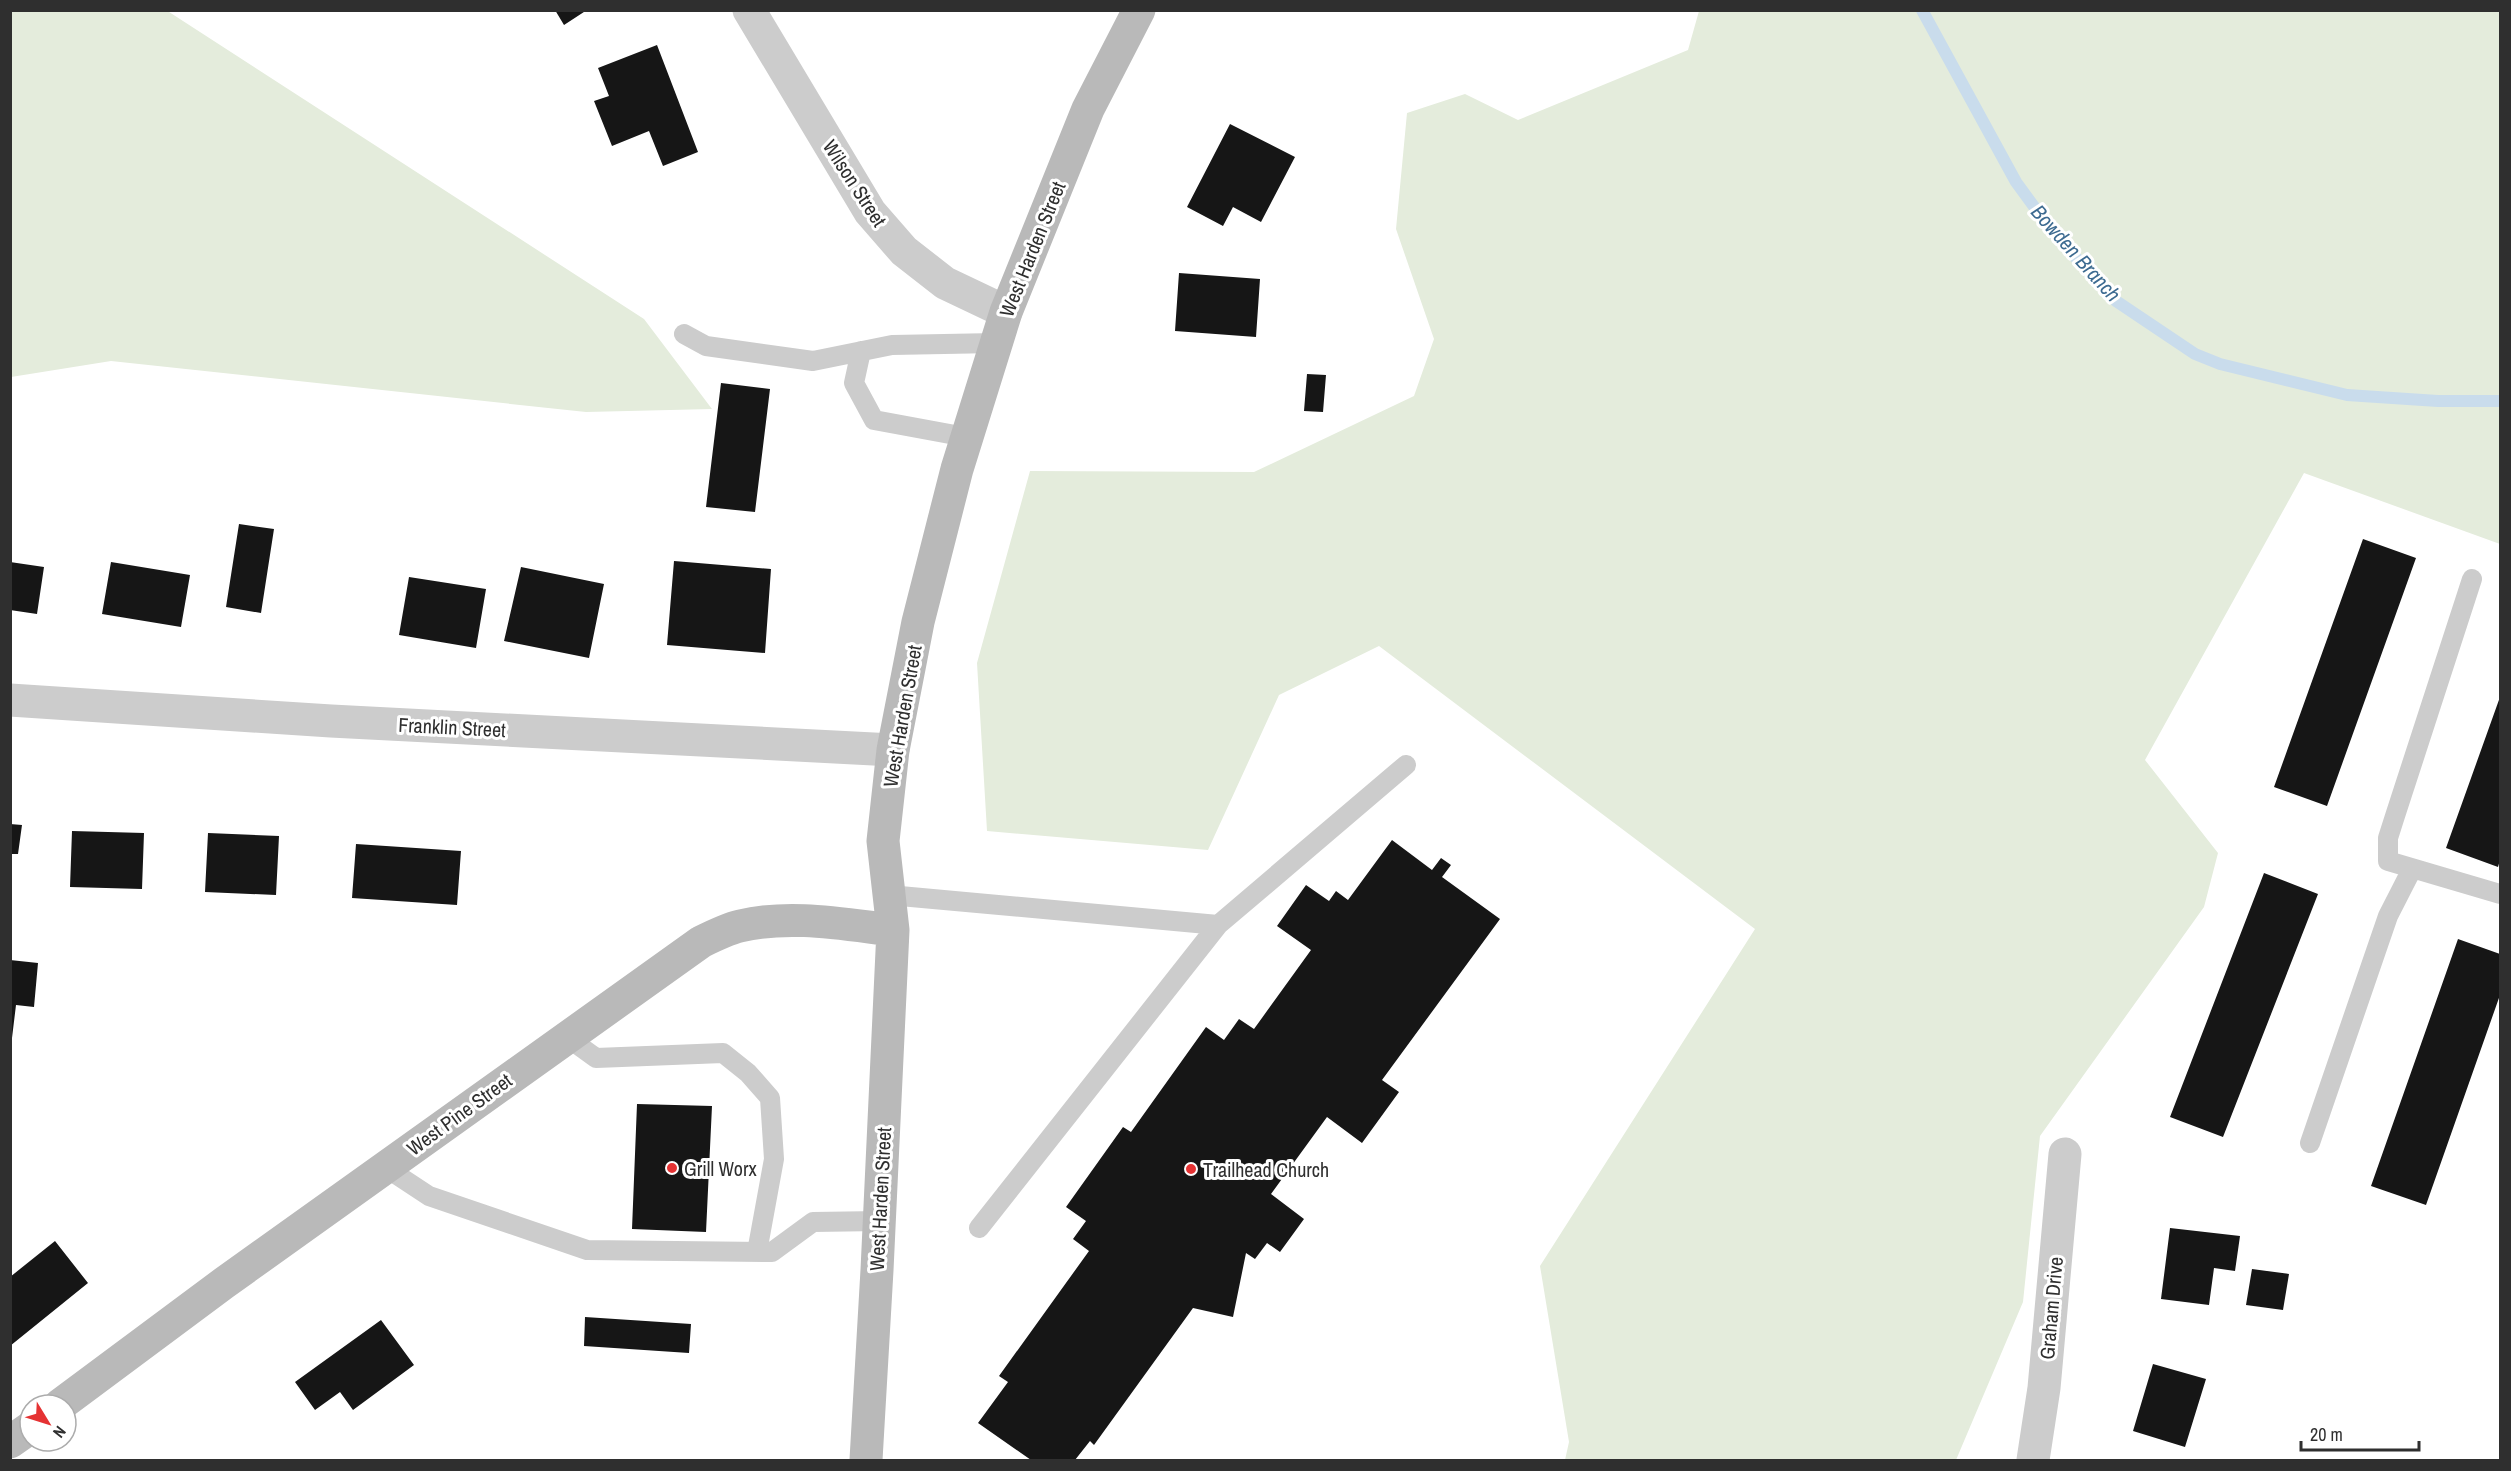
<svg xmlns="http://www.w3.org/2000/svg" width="2511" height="1471" font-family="'Archivo Narrow',sans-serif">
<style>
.green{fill:#e4ecdc}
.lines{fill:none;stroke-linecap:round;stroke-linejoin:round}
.stream{stroke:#c9dcec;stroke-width:12}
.building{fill:#161616}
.lane{stroke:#ccc;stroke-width:20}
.street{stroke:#ccc;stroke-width:33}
.secondary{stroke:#b9b9b9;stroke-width:33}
.poi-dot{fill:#e53233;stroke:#fff;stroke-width:2}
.labels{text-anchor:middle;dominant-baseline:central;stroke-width:6;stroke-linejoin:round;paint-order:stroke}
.street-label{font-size:20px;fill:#2f2f2f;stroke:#fff}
.poi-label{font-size:20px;fill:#2f2f2f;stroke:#fff;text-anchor:start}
.water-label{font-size:21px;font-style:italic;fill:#3d6b91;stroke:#fff}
</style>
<rect width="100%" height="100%" fill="#fff"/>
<!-- green -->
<path class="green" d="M166 10 644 319 712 409 586 412 111 361 11 377V11Z
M1699 11H2500V544L2304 473 2145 760 2218 853 2204 907 2040 1136 2023 1302 1956 1460H1565L1569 1442 1540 1266 1755 929 1379 646 1279 695 1208 850 987 831 977 663 1030 471 1254 472 1414 396 1434 339 1396 229 1407 113 1465 94 1518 120 1688 50Z"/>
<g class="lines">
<!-- stream -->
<path class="stream" d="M1922 10 2016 182 2054 234 2116 301 2195 354 2220 364 2347 395 2438 401H2500"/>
</g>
<!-- building -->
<path class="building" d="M555 10H587L564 25Z
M657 45 698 152 663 166 649 131 612 146 594 101 609 96 598 68Z
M1230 124 1295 157 1261 222 1233 207 1223 226 1187 207Z
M1179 273 1260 279 1256 337 1175 331Z
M1307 374 1326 375 1323 412 1304 411Z
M721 383 770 389 755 512 706 507Z
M239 524 274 529 261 613 226 607Z
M2363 539 2416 558 2327 806 2274 787Z
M674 561 771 569 765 653 667 645Z
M10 562 44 567 37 614 10 610Z
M111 562 190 575 181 627 102 614Z
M521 567 604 584 589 658 504 641Z
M409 577 486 589 476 648 399 635Z
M2500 697V860L2498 867 2446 848Z
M10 824 22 825 18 854H10Z
M72 831 144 833 142 889 70 887Z
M208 833 279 836 276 895 205 892Z
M1392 840 1432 870 1441 858 1451 865 1442 877 1500 919 1382 1080 1399 1092 1362 1143 1327 1117 1271 1194 1304 1219 1280 1252 1267 1243 1255 1259 1246 1253 1233 1317 1193 1308 1094 1445 1090 1441 1075 1460H1031L978 1423 1008 1382 999 1376 1089 1251 1073 1239 1086 1221 1066 1207 1123 1127 1131 1132 1206 1027 1224 1040 1239 1019 1254 1029 1311 950 1277 926 1306 885 1329 901 1336 891 1348 900Z
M356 844 461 851 457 905 352 898Z
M2264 873 2318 894 2223 1137 2170 1117Z
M2458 939 2500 954V995L2426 1205 2371 1186Z
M10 960 38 963 34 1007 16 1005 12 1038Z
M637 1104 712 1106 706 1232 632 1229Z
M2170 1228 2240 1236 2235 1271 2214 1268 2209 1305 2161 1299Z
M55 1241 88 1283 10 1346V1277Z
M2252 1269 2289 1274 2283 1310 2246 1305Z
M585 1317 691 1324 689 1353 584 1346Z
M381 1320 414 1365 353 1410 340 1392 315 1410 295 1382Z
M2153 1364 2206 1379 2185 1447 2133 1431Z"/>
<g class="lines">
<!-- lane -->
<path class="lane" d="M684 334 706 346 813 361 892 345 996 343
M861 351 854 383 874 420 966 437
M2472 579 2395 816 2388 838V861L2500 894
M889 895 1218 925 1406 765
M567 1037 596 1058 723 1053 748 1073 770 1098 774 1159 757 1252
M2310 1143 2388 916 2412 869
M385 1167 429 1196 587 1250 772 1252 813 1222 880 1221
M979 1228 1218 925"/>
<!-- street -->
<path class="street" d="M749 10 870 212 904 251 945 283 1006 312
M10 700 331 721 893 750
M2033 1460 2044 1388 2065 1154"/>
<!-- secondary -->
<path class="secondary" d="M60 1405 224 1283 701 942C713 936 727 929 740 926 790 914 842 924 893 930
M10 1442 30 1428
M866 1460 877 1270 893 930 883 841 893 750 918 622 957 469 1006 312 1088 109 1139 10"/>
</g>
<!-- markers -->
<g class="poi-dot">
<circle cx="672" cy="1168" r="6"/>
<circle cx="1191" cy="1169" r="6"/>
</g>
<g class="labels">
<!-- street labels -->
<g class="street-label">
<text transform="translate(855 183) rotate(57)">Wilson Street</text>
<text transform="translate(1032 249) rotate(-68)">West Harden Street</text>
<text transform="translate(902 716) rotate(-80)">West Harden Street</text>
<text transform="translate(452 727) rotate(3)">Franklin Street</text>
<text transform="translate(459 1114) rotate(-36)">West Pine Street</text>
<text transform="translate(880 1199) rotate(-87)">West Harden Street</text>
<text transform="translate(2051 1308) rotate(-85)">Graham Drive</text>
</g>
<!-- poi labels -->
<g class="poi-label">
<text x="684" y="1168">Grill Worx</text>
<text x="1203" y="1169">Trailhead Church</text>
</g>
<!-- water labels -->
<g class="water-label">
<text transform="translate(2076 253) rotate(48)">Bowden Branch</text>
</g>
</g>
<!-- border -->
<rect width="2511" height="1471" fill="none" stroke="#2f2f2f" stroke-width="24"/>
<!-- north arrow -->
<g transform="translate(48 1423) rotate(128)"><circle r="28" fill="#ffffff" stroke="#acacac" stroke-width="1.5"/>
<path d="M0-4.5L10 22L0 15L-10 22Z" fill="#e53233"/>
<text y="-9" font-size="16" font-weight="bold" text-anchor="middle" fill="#2f2f2f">N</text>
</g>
<!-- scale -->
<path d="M2301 1441v9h118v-9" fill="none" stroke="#2f2f2f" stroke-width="3"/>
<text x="2310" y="1441" font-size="18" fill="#2f2f2f" stroke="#ffffff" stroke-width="4.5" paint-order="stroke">20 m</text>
</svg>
